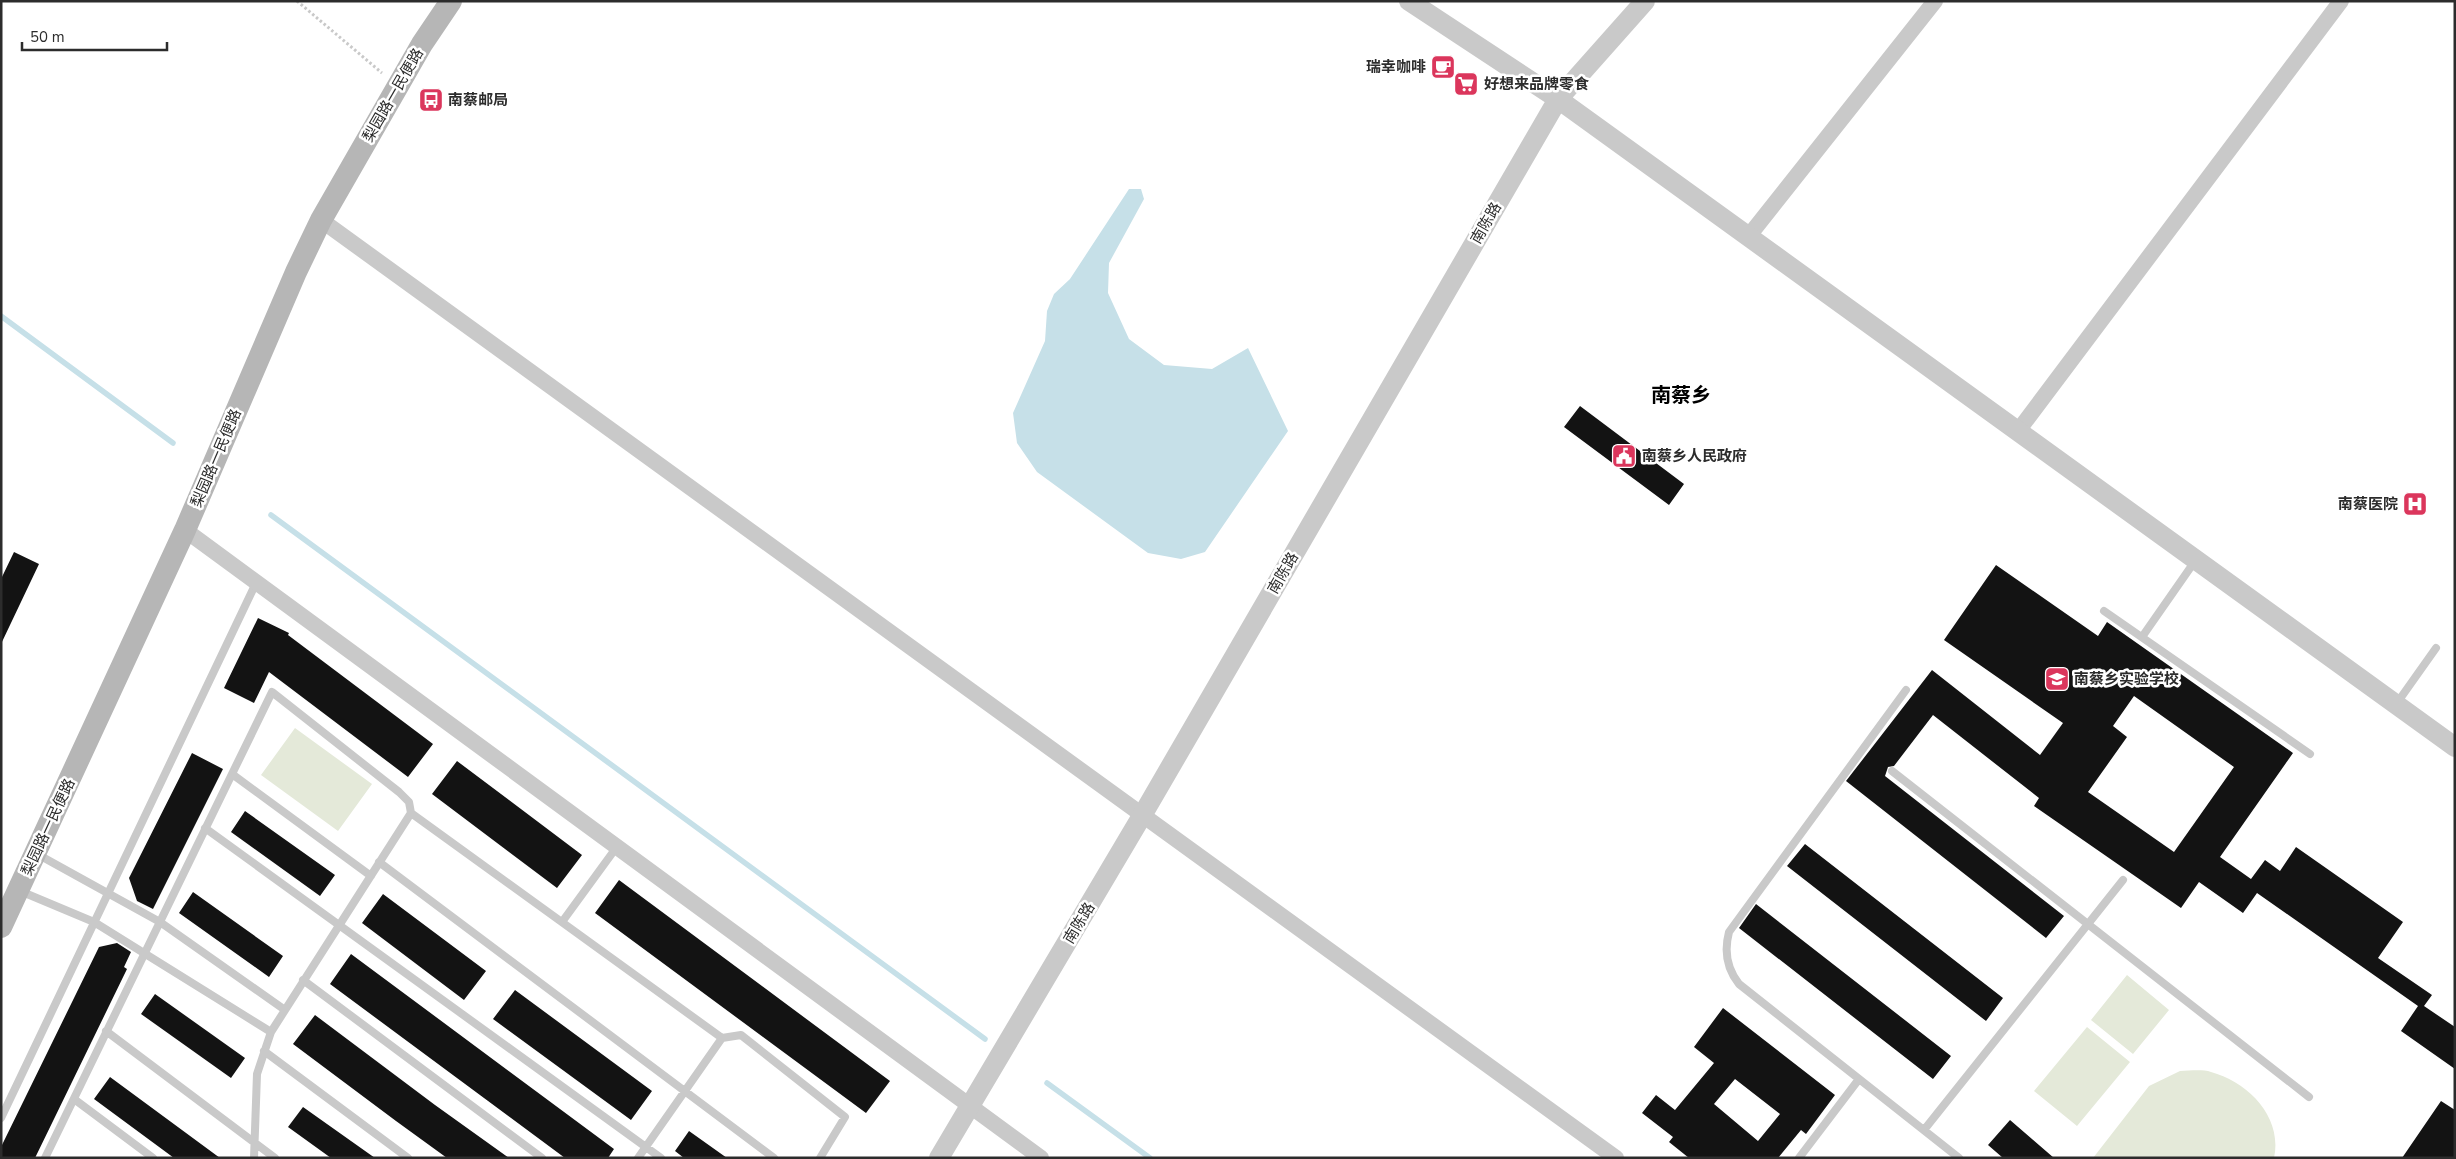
<svg xmlns="http://www.w3.org/2000/svg" width="2456" height="1159" font-family="'Nunito Sans','Noto Sans SC',sans-serif">
<style>
.green{fill:#e4e9d9}
.water{fill:#c6e0e8}
.lines{fill:none;stroke-linecap:round;stroke-linejoin:round}
.stream{stroke:#c6e0e8;stroke-width:5.5}
.building{fill:#131313;fill-rule:evenodd}
.path{stroke:#c9c9c9;stroke-width:3;stroke-dasharray:2.5 2.5;stroke-linecap:butt}
.service{stroke:#c9c9c9;stroke-width:8}
.minor{stroke:#c9c9c9;stroke-width:16}
.tertiary{stroke:#c9c9c9;stroke-width:20}
.secondary{stroke:#b6b6b6;stroke-width:22}
.labels{text-anchor:middle;dominant-baseline:central;stroke-width:5;stroke-linejoin:round;paint-order:stroke}
.poi-label{font-size:15px;font-weight:bold;fill:#2c2c2c;stroke:#fff;text-anchor:start}
.street-label{font-size:15px;fill:#2c2c2c;stroke:#fff}
.district-label{font-size:20px;font-weight:bold;fill:#000;stroke:#fff}
</style>
<rect width="100%" height="100%" fill="#fff"/>
<!-- green -->
<path class="green" d="M295 728 372 784 338 831 261 775Z
M2127 975 2169 1010 2133 1054 2091 1020Z
M2087 1027 2130 1062 2077 1126 2034 1091Z
M2180 1071C2189 1071 2202 1069 2211 1072 2248 1082 2283 1117 2274 1158H2093L2149 1086Z"/>
<!-- water -->
<path class="water" d="M1129 189H1141L1144 199 1109 263 1108 293 1129 339 1164 365 1212 369 1248 348 1288 431 1205 552 1181 559 1148 553 1037 472 1017 443 1013 413 1045 341 1047 311 1054 294 1070 279Z"/>
<g class="lines">
<!-- stream -->
<path class="stream" d="M1 316 173 443
M271 515 985 1039
M1047 1083 1150 1158"/>
</g>
<!-- building -->
<path class="building" d="M1580 406 1684 484 1669 505 1564 427Z
M14 552 39 564 1 644V579Z
M1996 565 2098 636 2107 622 2293 753 2220 857 2251 879 2265 860 2280 871 2296 847 2403 922 2378 958 2432 995 2424 1006 2455 1027V1069L2401 1031 2418 1006 2257 893 2243 913 2199 882 2181 908 2034 806 2039 798 1933 715 1894 766 1888 767 1885 776 2064 916 2046 938 1846 781 1932 670 2040 755 2063 723 1944 640ZM2134 696 2234 767 2174 852 2088 792 2127 737 2113 726Z
M258 618 289 633 288 635 433 744 408 777 269 672 254 703 224 688Z
M192 753 223 769 153 909 137 901 129 878Z
M457 761 582 855 557 888 432 794Z
M245 811 335 875 320 896 231 832Z
M1805 844 2003 998 1986 1021 1787 866Z
M619 880 890 1081 866 1113 595 913Z
M193 892 283 956 269 977 179 913Z
M383 894 486 971 464 1000 362 923Z
M1756 904 1951 1056 1933 1079 1739 928Z
M117 943 131 952 124 967 127 969 35 1158H1V1147L99 947Z
M351 954 614 1149 608 1158H565L330 984Z
M515 990 652 1091 631 1120 493 1019Z
M155 994 245 1058 231 1078 141 1014Z
M1723 1008 1835 1095 1806 1134 1801 1130 1778 1158H1689L1669 1142 1673 1137 1642 1113 1656 1095 1675 1110 1714 1063 1694 1047ZM1735 1079 1780 1114 1758 1141 1714 1104Z
M315 1015 435 1105 509 1158H447L396 1121 293 1044Z
M110 1077 220 1158H174L94 1099Z
M2441 1101 2455 1110V1158H2402Z
M303 1107 375 1158H331L288 1127Z
M2010 1120 2054 1158H2003L1988 1145Z
M689 1131 727 1158H684L675 1151Z"/>
<g class="lines">
<!-- path -->
<path class="path" d="M297 1 382 73"/>
<!-- service -->
<path class="service" d="M2104 611 2310 754
M2142 637 2195 561
M1906 690 1729 932C1724 951 1727 969 1739 984L1959 1158
M2397 703 2436 648
M1892 771 2309 1097
M232 774 272 692 399 792 409 802 411 813
M205 828 661 1158
M37 854 160 922 285 1010
M379 862 774 1158
M20 891 94 922 271 1032
M562 922 616 848
M303 980 542 1158
M106 1031 275 1158
M722 1038 741 1035 845 1117 820 1158
M264 1051 408 1158
M74 1099 153 1158
M1 1118 256 583
M1924 1130 2123 880
M45 1158 232 774 371 876
M254 1158 257 1074 271 1032 411 813 722 1038 638 1158
M1799 1158 1859 1079"/>
<!-- minor -->
<path class="minor" d="M321 220 1616 1158
M1748 237 1935 1
M2018 431 2341 1
M185 530 1041 1158"/>
<!-- tertiary -->
<path class="tertiary" d="M1409 1 1558 99 2455 747
M939 1158 1143 814 1558 99 1645 1"/>
<!-- secondary -->
<path class="secondary" d="M1 927 185 530 296 272 321 220 422 44 451 1"/>
</g>
<!-- icons -->
<defs>
<symbol id="cafe-square" viewBox="-11 -11 22 22"><rect x="-9" y="-9" width="18" height="18" rx="4" fill="#db365c" stroke="#fff"/><path d="M-5.5-4.5H6V0H3Q3 3.5 0 3.5H-2.5Q-5.5 3.5-5.5 0ZM3-3.2v2h1.7v-2ZM-6 4.5H4V6H-6Z" fill="#fff"/></symbol>
<symbol id="supermarket-square" viewBox="-11 -11 22 22"><rect x="-9" y="-9" width="18" height="18" rx="4" fill="#db365c" stroke="#fff"/><path d="M-6-5.5h2.5l.6 2H6L4.5 2H-2.5L-4.4-4H-6ZM-1.5 3.2a1.3 1.3 0 1 0 .1 0ZM3 3.2a1.3 1.3 0 1 0 .1 0Z" fill="#fff"/></symbol>
<symbol id="bus-square" viewBox="-11 -11 22 22"><rect x="-9" y="-9" width="18" height="18" rx="4" fill="#db365c" stroke="#fff"/><path d="M-5-6H5V4H4V6H2V4H-2V6H-4V4H-5ZM-3.5-4V0h7V-4ZM-3.5 1.2v1.5H-2V1.2ZM2 1.2v1.5H3.5V1.2Z" fill="#fff"/></symbol>
<symbol id="civic-square" viewBox="-11 -11 22 22"><rect x="-9" y="-9" width="18" height="18" rx="4" fill="#db365c" stroke="#fff"/><path d="M-.6-6.5H3V-4.5H.6V-3L4-1V1h2V6H-6V1h2V-1L-.6-3ZM-1.2 2.5V6h2.4V2.5Z" fill="#fff"/></symbol>
<symbol id="hospital-square" viewBox="-11 -11 22 22"><rect x="-9" y="-9" width="18" height="18" rx="4" fill="#db365c" stroke="#fff"/><path d="M-5-5h3v3.5h4V-5h3V5h-3V1.5h-4V5h-3Z" fill="#fff"/></symbol>
<symbol id="school-square" viewBox="-11 -11 22 22"><rect x="-9" y="-9" width="18" height="18" rx="4" fill="#db365c" stroke="#fff"/><path d="M0-5L7-2L0 1L-7-2ZM-4 1L0 2.5L4 1V4Q0 6-4 4Z" fill="#fff"/></symbol>
</defs>
<g fill-rule="evenodd">
<use href="#cafe-square" x="1429" y="53" width="28" height="28"/>
<use href="#supermarket-square" x="1452" y="70" width="28" height="28"/>
<use href="#bus-square" x="417" y="86" width="28" height="28"/>
<use href="#civic-square" x="1610" y="442" width="28" height="28"/>
<use href="#hospital-square" x="2401" y="490" width="28" height="28"/>
<use href="#school-square" x="2043" y="665" width="28" height="28"/>
</g>
<g class="labels">
<!-- poi labels -->
<g class="poi-label">
<text x="1426" y="67" text-anchor="end">瑞幸咖啡</text>
<text x="1484" y="84">好想来品牌零食</text>
<text x="448" y="100">南蔡邮局</text>
<text x="1642" y="456">南蔡乡人民政府</text>
<text x="2398" y="504" text-anchor="end">南蔡医院</text>
<text x="2074" y="679">南蔡乡实验学校</text>
</g>
<!-- street labels -->
<g class="street-label">
<text transform="translate(393 95) rotate(-60)">梨园路一民便路</text>
<text transform="translate(1486 223) rotate(-60)">南陈路</text>
<text transform="translate(216 458) rotate(-67)">梨园路一民便路</text>
<text transform="translate(1283 573) rotate(-60)">南陈路</text>
<text transform="translate(48 827) rotate(-65)">梨园路一民便路</text>
<text transform="translate(1079 923) rotate(-59)">南陈路</text>
</g>
<!-- district labels -->
<g class="district-label">
<text x="1681" y="395">南蔡乡</text>
</g>
</g>
<!-- border -->
<rect width="2456" height="1159" fill="none" stroke="#2c2c2c" stroke-width="5"/>
<!-- scale -->
<path d="M22 42v8h145v-8" fill="none" stroke="#2c2c2c" stroke-width="2.5"/>
<text x="30" y="42" font-size="15" fill="#2c2c2c" stroke="#ffffff" stroke-width="4" paint-order="stroke">50 m</text>
</svg>
